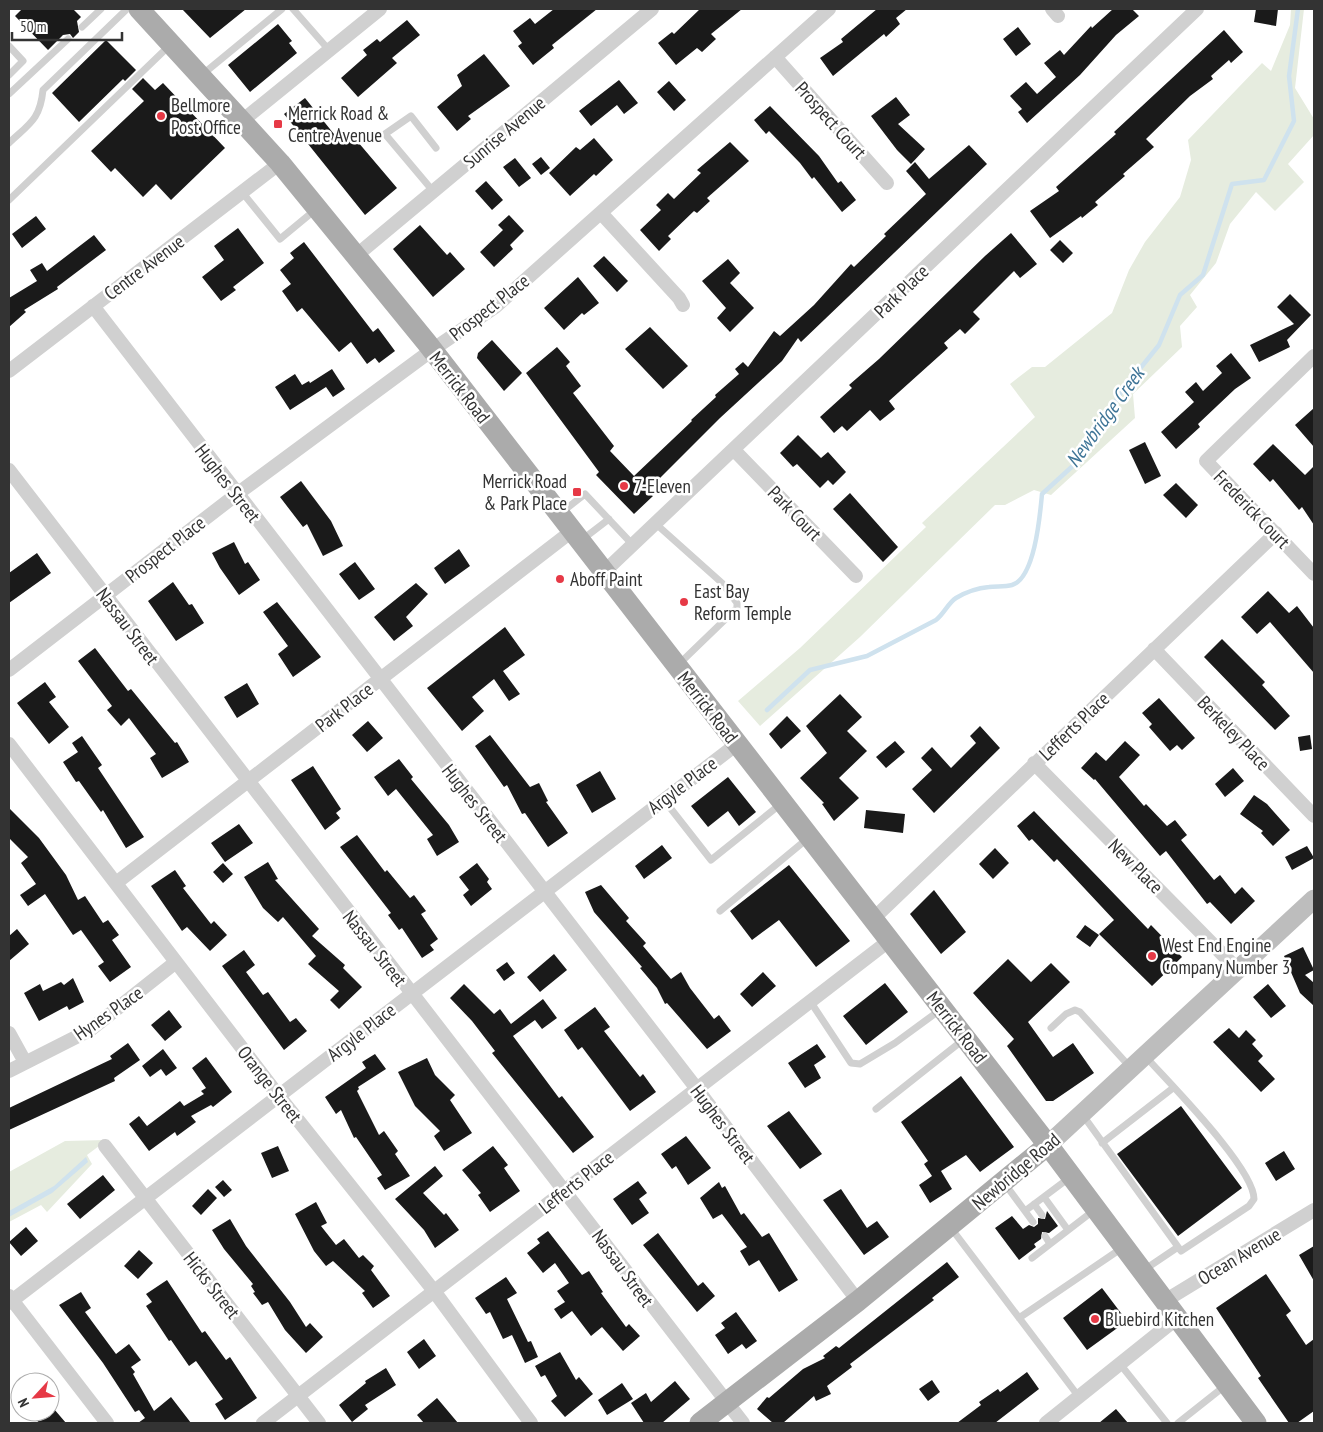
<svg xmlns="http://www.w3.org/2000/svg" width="1323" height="1432" font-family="'PT Sans Narrow',sans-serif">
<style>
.green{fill:#e6ecdf}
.water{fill:#cfe2ee}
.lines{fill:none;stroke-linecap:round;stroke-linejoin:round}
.stream{stroke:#cfe2ee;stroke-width:4.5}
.building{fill:#1a1a1a}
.lane{stroke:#d0d0d0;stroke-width:7}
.street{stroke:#d0d0d0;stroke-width:14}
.secondary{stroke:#bdbdbd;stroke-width:19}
.primary{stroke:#ababab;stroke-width:21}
.poi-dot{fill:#e63946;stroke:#fff;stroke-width:2}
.labels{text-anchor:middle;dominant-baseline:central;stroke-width:5;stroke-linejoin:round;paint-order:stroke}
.poi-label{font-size:19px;fill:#333;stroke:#fff;text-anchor:start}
.street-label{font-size:19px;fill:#333;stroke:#fff}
.water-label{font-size:20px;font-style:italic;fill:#3f7597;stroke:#fff}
</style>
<rect width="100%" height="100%" fill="#fff"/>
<!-- green -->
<path class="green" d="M1291 9H1304L1295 88 1314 119V135L1288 164 1304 182 1275 211 1256 192 1230 224 1216 263 1190 295 1197 307 1180 326 1182 347 1133 394 1135 418 1051 495 1034 490 1005 505H995L860 637 760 726 738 701 800 648 926 527 922 523 1035 417 1010 384 1032 367H1045L1112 313 1129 270 1145 242 1180 197 1191 160 1188 140 1262 63 1271 71 1290 25Z
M107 1140 87 1155 92 1164 47 1212 41 1205 9 1222V1172L65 1141Z"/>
<!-- water -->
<path class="water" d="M86 1157 88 1162 52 1193 9 1217V1211L54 1186Z"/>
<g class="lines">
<!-- stream -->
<path class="stream" d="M767 710 810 670 867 656 936 620C944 614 948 603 956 598 966 592 978 588 989 587 996 586 1005 587 1012 585 1035 578 1040 515 1042 494L1076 463 1122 391 1159 345 1180 295 1203 275 1232 184 1264 180 1294 121 1289 76 1298 9"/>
</g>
<!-- building -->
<path class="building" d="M22 9H73L81 17 77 21 79 32 73 38 70 34 63 35 48 50 15 16Z
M182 9H246L210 38Z
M554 9H597L552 45 554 48 533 65 518 46 522 43 513 31 530 18 535 24Z
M700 9H742L711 34 716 39 702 52 697 48 676 65 658 43 672 32 674 34Z
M877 9H907L896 18 900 24 886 37 884 34 833 76 820 58 843 42 841 39Z
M1113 9H1132L1139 16 1116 35 1080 75 1027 123 1018 112 1022 109 1010 96 1026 82 1037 94 1056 77 1044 63 1060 50 1064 55 1091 26 1092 28Z
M1256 9H1278L1276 26 1254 22Z
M407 20 420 35 392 58 397 63 358 97 341 78 367 55 363 50 377 39 380 42Z
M278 24 292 41 289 43 297 53 250 92 228 65Z
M1018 27 1031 44 1016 56 1003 39Z
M1224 30 1243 52 1231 63 1229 60 1211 76 1213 79 1190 96 1146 139 1154 147 1123 174 1125 176 1095 202 1098 205 1082 218 1081 216 1050 238 1030 211 1059 191 1056 187 1116 134 1114 132Z
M106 40 136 70 125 81 123 79 79 122 52 93Z
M484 54 510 86 468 116 471 119 457 131 437 107 462 86 457 75Z
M143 78 155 90 163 83 225 148 171 200 156 184 143 197 115 168 111 172 91 151 144 101 132 89Z
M619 80 638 103 624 114 617 105 591 126 579 111Z
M669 81 686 100 674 111 657 92Z
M896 97 910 115 898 124 925 149 911 164 897 150 871 116Z
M305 98 342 144 352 135 397 188 365 215 284 114Z
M770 106 819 156 838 183 841 181 856 200 842 212 814 177 812 179 800 163 769 131 766 134 754 120Z
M594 138 613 160 596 176 594 174 570 196 549 173 576 147 580 150Z
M730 142 749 161 707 198 710 201 697 213 694 211 668 236 671 239 659 251 640 230 661 210 656 205 668 193 674 199 701 173 697 170Z
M969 145 987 164 801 342 798 338 782 361 720 418 647 491 653 496 634 514 596 475 599 472 526 373 557 347 570 362 566 366 581 386 573 393 614 446 610 451 634 476 692 421 691 420 716 397 715 395 739 374 735 369 743 362 748 367 774 331 780 336 814 305 851 264 854 267 886 236 884 234 926 194 906 171 915 162 929 179Z
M541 157 550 168 541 175 532 164Z
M515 158 531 178 519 187 503 167Z
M486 181 503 200 492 210 475 191Z
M509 215 524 231 510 245 513 249 494 267 480 252 503 230 498 225Z
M36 216 46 229 22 248 12 234Z
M420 225 447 255 450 252 465 269 433 297 393 249Z
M238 228 264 263 233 287 236 290 221 301 202 277 224 260 214 246Z
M1011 233 1037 264 1020 278 1014 271 973 312 980 319 965 334 960 329 944 343 948 348 889 401 895 409 880 421 870 410 847 431 842 426 834 433 820 417 852 388 849 385 879 359 985 256Z
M94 235 106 250 57 287 58 289 24 310 26 312 9 327V298L37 281 30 270 42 263 47 271Z
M1060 240 1073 253 1063 263 1050 250Z
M304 242 373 332 378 328 395 351 379 363 375 358 367 364 351 342 339 352 302 308 297 312 282 291 291 284 280 270 294 258 290 253Z
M604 256 628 281 617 292 593 266Z
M728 259 740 273 730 283 754 308 730 332 717 318 726 308 702 281Z
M578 277 599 303 584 315 582 313 564 330 544 308Z
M1290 294 1311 315 1287 340 1290 347 1259 362 1250 345 1294 324 1277 307Z
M650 327 688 366 663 389 625 349Z
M492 340 522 373 504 391 477 358 478 353Z
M1231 353 1251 378 1235 389 1198 424 1200 427 1176 449 1161 432 1194 402 1185 392 1196 382 1203 391 1222 373 1216 366Z
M332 369 345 389 333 397 326 387 290 410 275 387 295 374 302 385 309 381 310 383Z
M1314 408V447L1295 425Z
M798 435 821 458 828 452 846 472 833 485 828 480 820 488 797 464 793 467 780 453Z
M1145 442 1161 476 1145 484 1129 450Z
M1273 444 1305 475 1314 466V525L1302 507 1299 510 1273 479 1270 482 1253 464Z
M301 481 331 521 343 546 323 556 307 524 303 527 280 497Z
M1176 483 1198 505 1186 518 1163 495Z
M850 493 898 547 883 562 833 509Z
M234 542 245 564 248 562 260 580 239 595 220 568 212 553Z
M459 549 470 566 445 584 434 568Z
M37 553 51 573 9 603V573Z
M355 562 375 589 359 600 339 574Z
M173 582 189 605 192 604 204 623 176 641 148 601Z
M416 583 428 594 406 617 413 626 394 641 374 617Z
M1268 591 1289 613 1297 606 1314 628V673L1270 622 1257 634 1241 617Z
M277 602 321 657 293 677 278 654 288 646 263 612Z
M505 627 525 655 503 671 520 694 509 701 494 679 472 697 484 711 462 731 427 688Z
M1222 639 1265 682 1262 685 1290 716 1275 730 1204 657Z
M95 648 128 691 131 689 175 743 177 742 189 762 162 778 150 758 156 754 129 718 121 726 107 710 112 706 78 661Z
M45 682 56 697 49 702 69 727 49 744 17 703Z
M247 683 259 704 237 718 224 697Z
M840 694 862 717 847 731 867 751 839 778 859 798 834 821 822 804 824 803 800 778 827 753 806 726Z
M1159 698 1195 738 1182 750 1177 745 1170 751 1149 727 1152 724 1142 713Z
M787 716 801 731 781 749 769 734Z
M368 721 383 738 367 752 352 735Z
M980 726 1000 748 934 813 912 789 932 770 921 758 932 747 951 768 976 743 970 736Z
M490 735 530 787 539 783 548 801 546 802 568 833 548 847 525 813 522 814 507 785 504 787 475 746Z
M1310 735 1312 749 1300 751 1298 737Z
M82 736 102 765 98 768 144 837 126 848 103 810 101 812 79 781 76 782 63 762 78 752 72 743Z
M895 741 905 752 886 768 876 757Z
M1125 741 1140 755 1119 777 1144 806 1146 804 1167 826 1175 820 1187 835 1181 840 1214 880 1220 875 1235 894 1242 887 1255 901 1231 924 1210 902 1207 904 1166 851 1160 856 1095 779 1094 780 1081 768 1096 752 1106 761Z
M399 759 413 777 411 779 449 825 459 842 437 856 427 839 433 835 396 789 388 796 374 777Z
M313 766 341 809 336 813 340 818 325 830 291 780Z
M1233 768 1244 781 1225 797 1215 784Z
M600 771 616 799 592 813 576 785Z
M728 777 756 812 739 826 728 811 708 827 691 806Z
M1254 795 1267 804 1290 830 1273 846 1261 833 1263 831 1240 814Z
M9 808 39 838 66 875 78 900 85 896 103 923 108 920 119 935 112 940 131 967 110 982 98 966 104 962 81 930 73 935 45 894 28 906 20 895 36 884 21 863 28 857 9 838Z
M866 810 905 814 903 833 864 828Z
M1034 811 1148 929 1151 925 1182 957 1152 986 1099 934 1114 920 1057 859 1054 862 1032 839 1029 841 1017 826Z
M239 824 253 843 225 862 211 843Z
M357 835 385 872 387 870 410 898 414 895 426 911 421 914 438 939 430 945 434 950 422 958 402 928 399 930 388 915 391 913 340 847Z
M662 845 672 858 644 879 635 866Z
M1307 846 1314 858 1292 870 1285 857Z
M995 848 1009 863 993 879 979 864Z
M268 862 278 879 275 880 319 929 312 936 345 965 343 968 362 987 339 1009 330 1000 339 991 308 964 316 956 283 917 278 922 263 908 244 877Z
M223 863 233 874 223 883 213 872Z
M477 863 489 879 487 882 492 889 471 906 463 895 469 890 459 877Z
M789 865 850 941 816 967 779 920 752 940 730 911Z
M175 870 186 886 183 888 211 924 214 921 227 935 210 951 187 927 182 931 151 886Z
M601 885 629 918 626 921 646 943 643 946 671 979 681 972 690 988 714 1019 719 1015 731 1031 707 1049 667 1003 665 1004 657 988 640 968 642 967 594 912 585 892Z
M934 890 966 932 941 954 910 914Z
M1085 925 1099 935 1090 947 1076 937Z
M17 929 29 944 9 961V936Z
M1303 947 1314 970 1305 975 1314 983V1006L1300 993 1284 956Z
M244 950 255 965 246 972 263 995 268 992 290 1022 296 1018 307 1031 284 1050 222 966Z
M554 954 567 970 540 992 527 977Z
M1008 959 1031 982 1051 963 1070 982 1028 1022 1053 1057 1073 1043 1094 1073 1053 1101H1046L1007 1046 1014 1039 973 993Z
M507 962 515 973 504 981 496 970Z
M763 972 776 986 752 1007 740 994Z
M73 978 84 1002 69 1010 67 1006 39 1021 24 993 40 984 43 991 61 982 64 985Z
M885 983 908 1012 866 1045 843 1016Z
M464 984 494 1014 500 1009 511 1024 543 999 557 1018 542 1029 535 1020 513 1036 559 1098 562 1096 594 1137 573 1153 492 1053 495 1051 472 1021 450 998Z
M1268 984 1286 1006 1271 1018 1253 997Z
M595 1007 610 1027 604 1031 640 1077 643 1074 656 1092 630 1111 582 1047 578 1050 564 1030Z
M169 1010 182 1027 165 1041 151 1025Z
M1229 1028 1239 1038 1246 1030 1256 1040 1252 1044 1263 1056 1258 1061 1275 1079 1261 1092 1213 1042Z
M128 1043 140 1060 114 1078 115 1081 9 1130V1108L112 1059 110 1056Z
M817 1044 826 1057 814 1065 821 1078 805 1088 788 1063Z
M163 1049 177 1068 166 1076 161 1069 150 1077 142 1066Z
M375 1054 386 1069 358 1087 359 1089 357 1091 379 1135 384 1131 398 1151 395 1154 410 1176 385 1190 377 1178 382 1175 356 1137 354 1138 341 1110 336 1114 325 1097 366 1068 362 1062Z
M206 1057 232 1092 213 1107 211 1105 191 1116 196 1122 177 1136 175 1132 149 1151 129 1124 139 1116 147 1126 180 1101 184 1106 204 1094 201 1091 206 1088 192 1068Z
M427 1058 435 1075 455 1095 450 1100 472 1133 444 1151 434 1136 440 1131 415 1106 398 1072Z
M961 1076 1014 1147 980 1172 966 1155 941 1171 952 1189 930 1203 919 1185 932 1176 924 1164 928 1161 901 1122Z
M1181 1106 1242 1188 1178 1236 1117 1154Z
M789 1111 822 1154 800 1169 767 1126Z
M686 1136 711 1168 688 1185 676 1166 672 1169 661 1154Z
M278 1146 289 1171 272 1178 261 1153Z
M493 1146 508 1165 504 1168 520 1191 490 1212 478 1195 481 1193 462 1170Z
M1284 1151 1295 1169 1276 1181 1265 1163Z
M435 1166 443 1176 423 1193 444 1215 446 1213 459 1230 435 1248 424 1230 395 1199Z
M103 1175 115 1190 80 1219 67 1204Z
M223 1180 232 1190 224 1197 215 1187Z
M638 1181 647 1193 639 1199 649 1213 632 1225 613 1199Z
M719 1182 722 1188 725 1186 741 1215 744 1213 762 1237 769 1233 798 1280 779 1292 759 1260 749 1266 740 1251 747 1247 722 1214 713 1219 700 1198Z
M208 1189 217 1198 201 1215 192 1206Z
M841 1189 867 1228 877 1221 889 1237 864 1255 823 1200Z
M316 1202 327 1223 321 1226 336 1245 344 1239 359 1258 363 1255 374 1266 371 1270 390 1296 373 1308 362 1293 365 1291 333 1261 326 1266 314 1251 295 1214Z
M1047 1211 1058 1226 1049 1233 1042 1232 1041 1239 1034 1244 1036 1247 1019 1260 995 1228 1012 1216 1023 1229 1029 1225 1034 1227 1038 1224V1218L1045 1219Z
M230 1219 246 1246 290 1302 306 1327 310 1323 323 1337 306 1353 285 1330 268 1302 262 1305 253 1293 255 1292 251 1286 253 1284 224 1249 212 1230Z
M26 1227 38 1241 21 1256 9 1242Z
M548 1231 582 1275 589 1271 603 1292 601 1293 626 1327 629 1324 640 1336 623 1351 602 1327 591 1336 572 1311 561 1319 554 1309 565 1302 557 1291 569 1283 555 1263 543 1273 527 1253 540 1243 537 1239Z
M658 1233 698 1286 703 1282 715 1296 697 1312 643 1245Z
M1314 1246V1281L1299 1255Z
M139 1250 153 1263 138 1279 124 1266Z
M947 1262 959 1277 932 1298 934 1300 850 1364 852 1367 827 1386 831 1394 816 1401 814 1396 783 1423H773L757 1409 767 1397 769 1398 803 1369 825 1358 823 1356 836 1346 839 1348Z
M1266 1274 1291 1311 1286 1315 1306 1345 1314 1339V1411L1297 1423H1289L1258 1378 1261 1376 1216 1308Z
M506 1277 517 1293 507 1299 528 1342 531 1341 538 1357 525 1363 512 1335 503 1339 490 1312 486 1314 475 1298Z
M167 1280 202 1333 205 1331 226 1360 230 1357 257 1398 225 1420 215 1404 223 1399 196 1361 189 1366 171 1340 169 1341 146 1306 152 1302 146 1294Z
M1102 1288 1127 1321 1087 1350 1063 1318Z
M81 1292 91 1308 85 1312 116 1354 129 1344 141 1360 131 1367 135 1372 133 1374 154 1411 171 1397 191 1423H138L145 1418 139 1410 135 1412 103 1363 59 1305Z
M736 1312 757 1341 746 1349 742 1344 728 1354 715 1335 725 1328 721 1323Z
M424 1339 436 1356 419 1369 407 1352Z
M560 1352 576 1380 579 1377 593 1394 565 1417 551 1401 557 1396 545 1375 541 1377 535 1366Z
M386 1368 396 1385 365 1405 368 1409 352 1422 339 1405 366 1383 365 1381Z
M1027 1372 1039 1389 995 1423H957L981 1405 979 1402 998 1389 1000 1392Z
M932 1380 940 1392 928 1401 919 1389Z
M675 1381 690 1399 662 1423H644L631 1403 646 1393 651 1402Z
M622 1383 633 1399 607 1415 598 1400Z
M437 1398 458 1423H424L417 1415Z
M54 1409 66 1423H36L50 1412Z
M1116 1409 1128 1423H1099Z"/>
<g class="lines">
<!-- lane -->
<path class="lane" d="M293 9 329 50
M82 27 101 9
M9 46 23 61 9 75
M203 74 282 9
M9 94 68 39
M9 143C29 124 40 120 43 90L127 9
M433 191 385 134 411 116 436 148
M242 192 280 239 315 210
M9 200 169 46
M562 512 585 494 633 545
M656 524 722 583 737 603V608L679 664
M583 539 609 519
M664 800 711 860 782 803
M720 911 807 839
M810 1001 851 1063 860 1064 895 1043 940 1010
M1051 1028 1066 1014 1075 1010 1080 1012 1130 1067
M876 1109 963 1040
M1082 1114 1181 1251 1249 1206 1254 1199C1254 1168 1170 1084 1146 1057
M1102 1143 1173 1088
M1005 1184 1033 1222
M1044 1197 1068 1230
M1034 1204 1042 1215
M1025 1211 1069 1178
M951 1228 1079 1397
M1045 1236 1050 1244
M1032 1258 1093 1211
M1144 1270 1178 1247
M1019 1318 1122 1248
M1120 1364 1167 1423
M1178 1423 1226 1385"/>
<!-- street -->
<path class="street" d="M1052 9 1058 16
M775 57 887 183
M242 121 380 9
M601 213 679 298 683 305
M357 255 652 9
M93 306 697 1089 858 1301
M1314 356 1206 461 1314 574
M9 371 280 163
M734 450 856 576
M9 470 743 1423
M604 572 1197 9
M1154 649 1314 816
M9 670 237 494 432 350 495 307 829 9
M9 744 278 1095 434 1291 531 1423
M1034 763 1237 969
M116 883 572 531
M873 919 1276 533
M9 1033 25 1062
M9 1071 90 1030 176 962
M105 1146 319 1423
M9 1296 107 1423
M1163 1302 1314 1210
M9 1303 737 744
M263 1423 890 940
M1046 1423 1176 1319"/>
<!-- secondary -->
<path class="secondary" d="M1048 1145 1314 899"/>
<!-- primary -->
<path class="primary" d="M139 9 280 163 427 343 1048 1145 1256 1423
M700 1423 858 1301 1048 1145"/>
</g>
<!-- markers -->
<g class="poi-dot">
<circle cx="161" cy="116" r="5"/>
<rect x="273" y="119" width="10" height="10" rx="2.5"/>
<circle cx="624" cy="486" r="5"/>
<rect x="572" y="487" width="10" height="10" rx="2.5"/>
<circle cx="560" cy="579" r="5"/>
<circle cx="684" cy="602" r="5"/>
<circle cx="1152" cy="956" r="5"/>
<circle cx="1095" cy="1319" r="5"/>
</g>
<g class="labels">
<!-- poi labels -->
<g class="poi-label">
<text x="171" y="105">Bellmore<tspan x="171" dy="22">Post Office</tspan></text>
<text x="288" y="113">Merrick Road &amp;<tspan x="288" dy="22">Centre Avenue</tspan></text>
<text x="567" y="481" text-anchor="end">Merrick Road<tspan x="567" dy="22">&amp; Park Place</tspan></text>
<text x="634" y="486">7-Eleven</text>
<text x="570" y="579">Aboff Paint</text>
<text x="694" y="591">East Bay<tspan x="694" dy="22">Reform Temple</tspan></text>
<text x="1162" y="945">West End Engine<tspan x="1162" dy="22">Company Number 3</tspan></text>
<text x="1105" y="1319">Bluebird Kitchen</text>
</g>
<!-- street labels -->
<g class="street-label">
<text transform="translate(831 120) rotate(48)">Prospect Court</text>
<text transform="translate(504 132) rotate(-40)">Sunrise Avenue</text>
<text transform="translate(144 267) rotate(-37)">Centre Avenue</text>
<text transform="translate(901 291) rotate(-44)">Park Place</text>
<text transform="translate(489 307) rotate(-38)">Prospect Place</text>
<text transform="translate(460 387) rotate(52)">Merrick Road</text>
<text transform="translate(228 483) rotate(52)">Hughes Street</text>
<text transform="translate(1252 509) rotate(46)">Frederick Court</text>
<text transform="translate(795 513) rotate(46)">Park Court</text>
<text transform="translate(165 549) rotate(-38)">Prospect Place</text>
<text transform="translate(128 626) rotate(53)">Nassau Street</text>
<text transform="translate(344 707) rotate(-38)">Park Place</text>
<text transform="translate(708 707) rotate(52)">Merrick Road</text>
<text transform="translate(1074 726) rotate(-44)">Lefferts Place</text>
<text transform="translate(1234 733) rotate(46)">Berkeley Place</text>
<text transform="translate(682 785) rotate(-37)">Argyle Place</text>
<text transform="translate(475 803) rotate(52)">Hughes Street</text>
<text transform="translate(1136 866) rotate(45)">New Place</text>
<text transform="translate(375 948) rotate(52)">Nassau Street</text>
<text transform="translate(108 1013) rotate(-35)">Hynes Place</text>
<text transform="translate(957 1027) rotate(52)">Merrick Road</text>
<text transform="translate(361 1032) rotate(-38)">Argyle Place</text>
<text transform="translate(270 1084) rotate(52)">Orange Street</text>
<text transform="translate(723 1124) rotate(53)">Hughes Street</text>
<text transform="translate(1016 1171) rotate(-40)">Newbridge Road</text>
<text transform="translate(576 1182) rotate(-38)">Lefferts Place</text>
<text transform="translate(1239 1256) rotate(-31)">Ocean Avenue</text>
<text transform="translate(623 1268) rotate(54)">Nassau Street</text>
<text transform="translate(212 1285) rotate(52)">Hicks Street</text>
</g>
<!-- water labels -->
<g class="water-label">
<text transform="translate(1105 417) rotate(-54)">Newbridge Creek</text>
</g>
</g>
<!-- border -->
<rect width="1323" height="1432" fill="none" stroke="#333333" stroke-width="20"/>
<!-- north arrow -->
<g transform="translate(35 1397) rotate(244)"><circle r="24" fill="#ffffff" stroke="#adadad"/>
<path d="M0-4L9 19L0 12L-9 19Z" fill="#e63946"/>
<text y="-8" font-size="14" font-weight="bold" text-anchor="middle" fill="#333333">N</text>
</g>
<!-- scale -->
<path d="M12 32v8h110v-8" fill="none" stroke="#333333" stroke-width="2.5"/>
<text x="20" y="32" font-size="15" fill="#333333" stroke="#ffffff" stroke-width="4" paint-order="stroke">50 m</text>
</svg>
